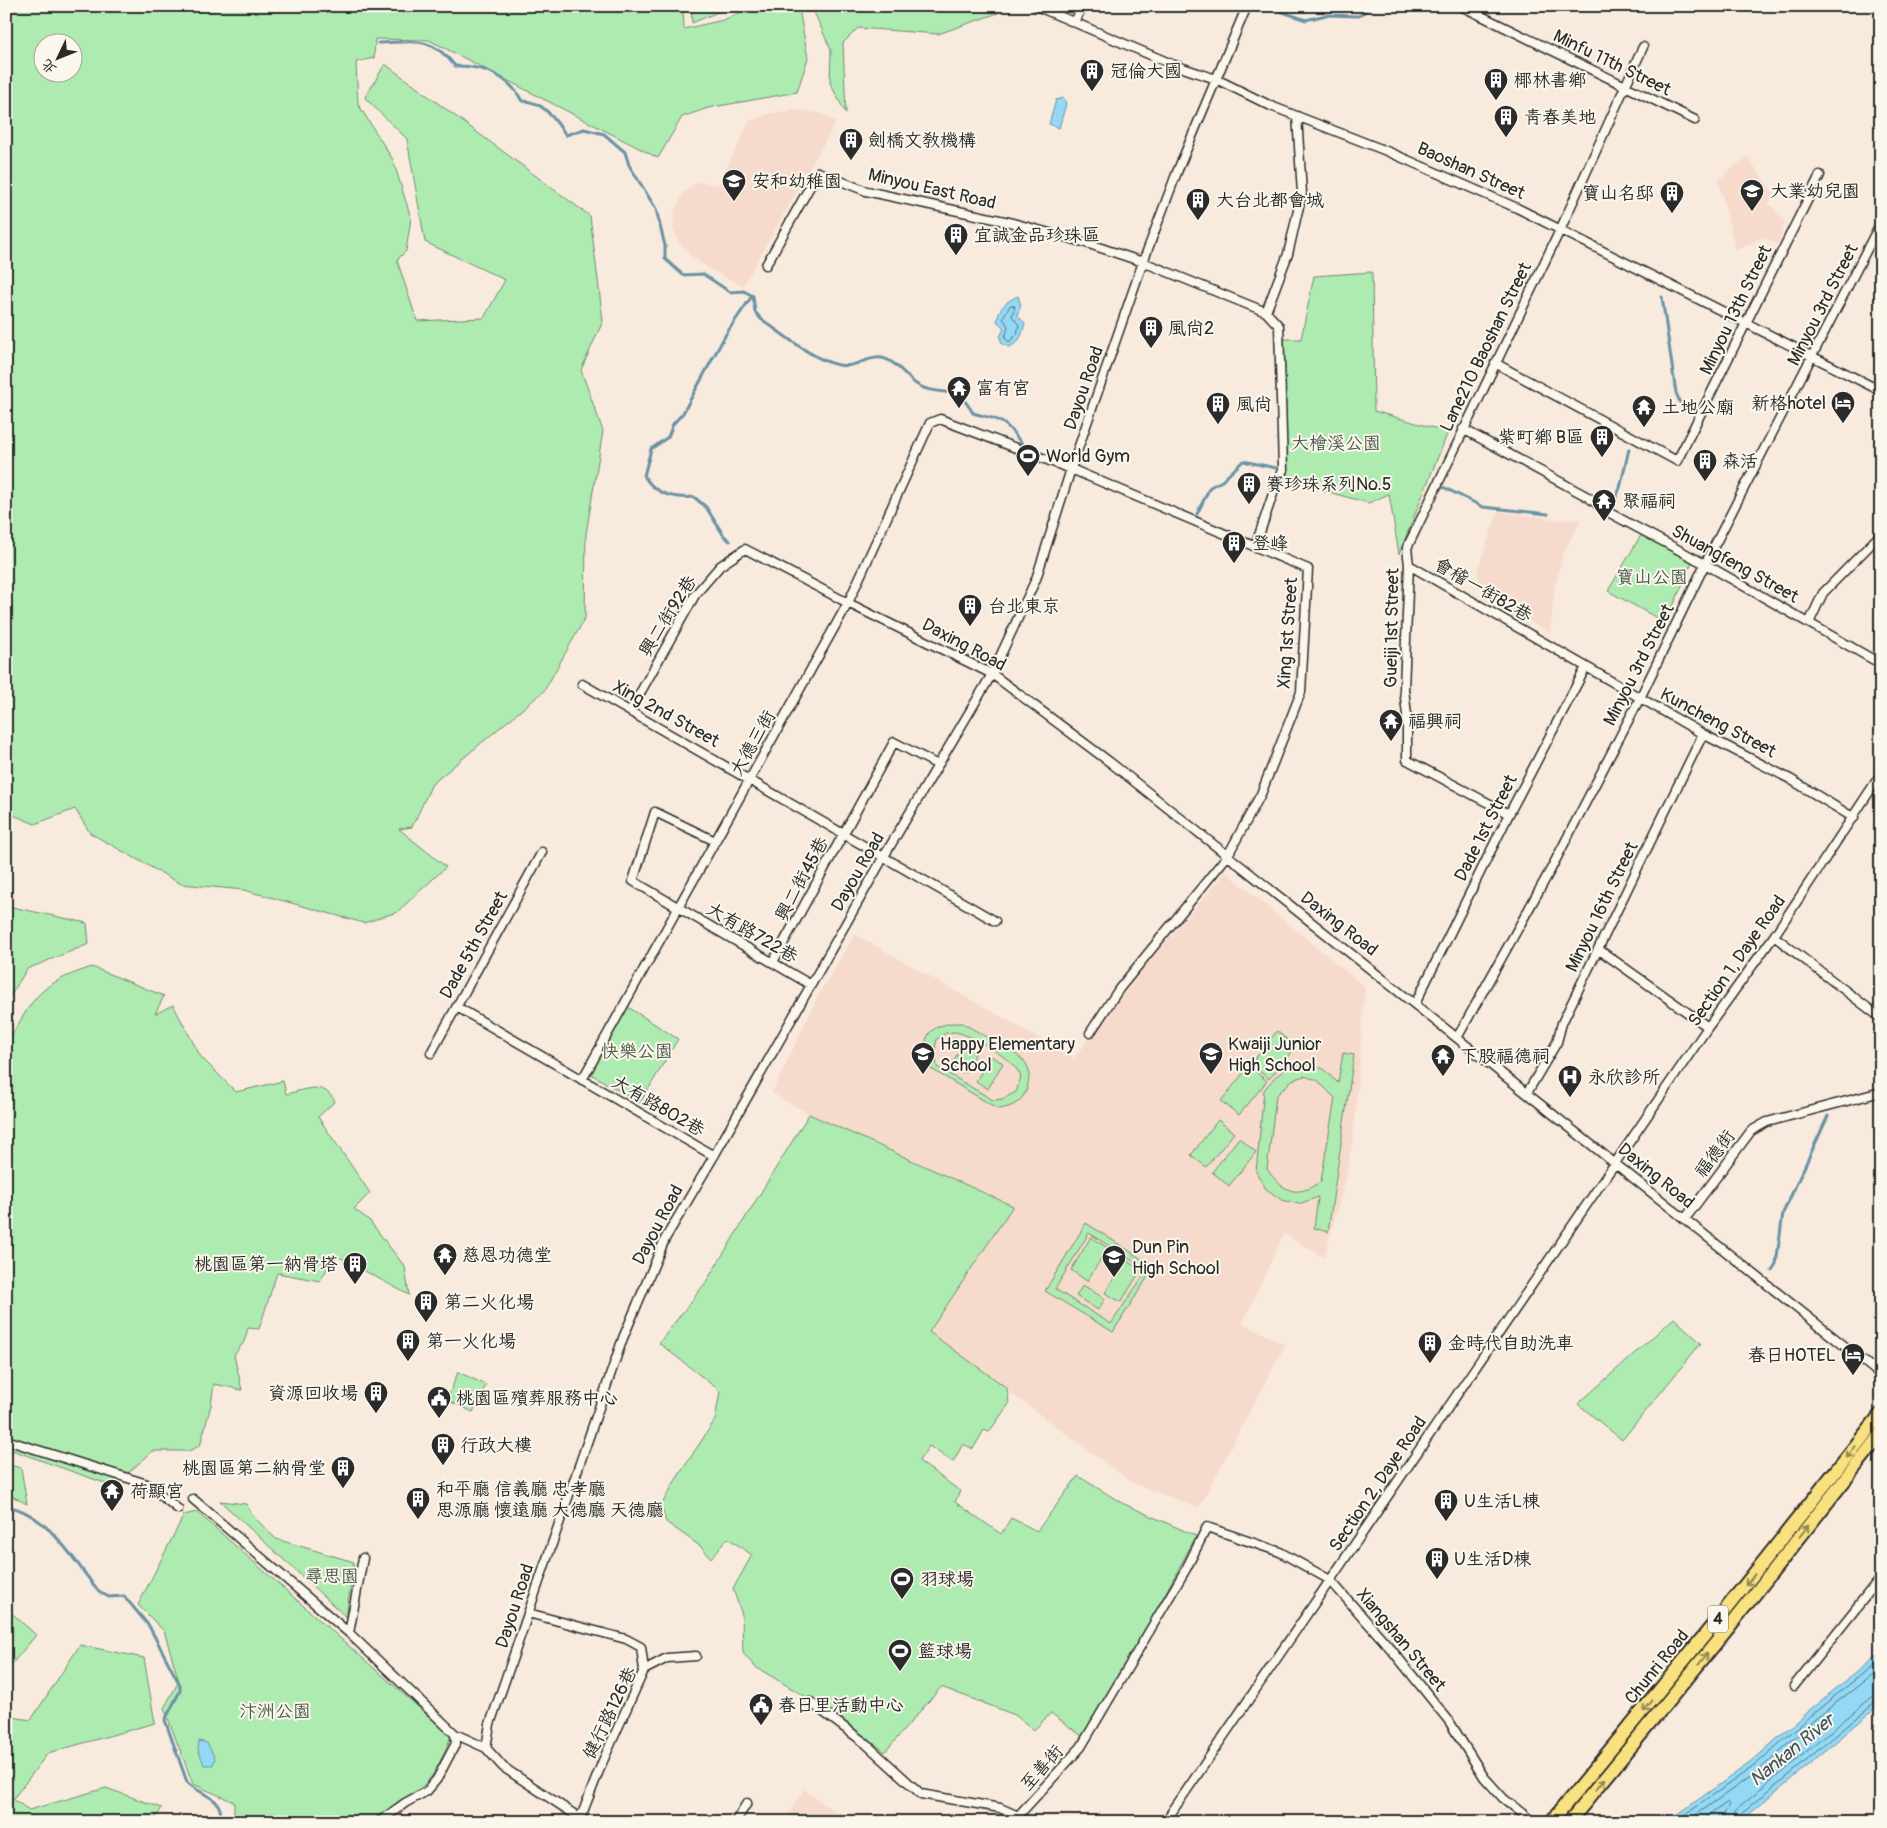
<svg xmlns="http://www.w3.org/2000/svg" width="1887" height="1828" font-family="Pangolin,'LXGW WenKai TC',sans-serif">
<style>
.built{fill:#f6dbcd}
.green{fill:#aeebb1;stroke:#6c8b6e;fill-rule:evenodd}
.water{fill:#93d9f5;stroke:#6993a4}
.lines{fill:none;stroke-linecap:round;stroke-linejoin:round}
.shore{stroke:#55717c;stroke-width:1}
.stream{stroke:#6993a4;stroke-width:3}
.street-casing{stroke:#2b2b2b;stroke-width:11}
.primary-casing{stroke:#2b2b2b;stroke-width:16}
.street{stroke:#fbf7ec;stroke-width:8}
.primary{stroke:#fae180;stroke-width:12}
.oneway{stroke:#928656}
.labels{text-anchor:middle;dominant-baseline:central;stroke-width:4;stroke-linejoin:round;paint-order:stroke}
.shield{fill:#fbf7ec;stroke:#696865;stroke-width:1}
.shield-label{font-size:16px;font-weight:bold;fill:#2b2b2b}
.street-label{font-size:18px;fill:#2b2b2b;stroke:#fbf7ec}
.poi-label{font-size:18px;fill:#2b2b2b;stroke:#fbf7ec;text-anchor:start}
.park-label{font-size:18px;fill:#4c5b4c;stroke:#fbf7ec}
.water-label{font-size:19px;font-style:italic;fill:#45565e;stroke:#fbf7ec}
</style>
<rect width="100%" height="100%" fill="#f9eade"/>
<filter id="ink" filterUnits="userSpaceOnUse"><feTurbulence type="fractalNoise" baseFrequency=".02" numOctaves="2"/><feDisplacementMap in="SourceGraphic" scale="10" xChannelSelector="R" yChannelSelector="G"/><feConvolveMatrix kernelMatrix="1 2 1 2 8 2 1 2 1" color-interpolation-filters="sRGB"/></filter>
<g filter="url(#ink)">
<!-- built -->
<path class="built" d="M800 110 822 114 836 122 743 286 709 269 691 256 678 241 673 229 674 211 683 193 698 182 718 185 750 121 771 113Z
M1747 157 1776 196 1769 203 1785 222 1778 244 1762 238 1736 251 1718 180Z
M1498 511 1561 520 1581 519 1563 555 1555 586 1550 633 1483 596 1477 571Z
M1226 872 1365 987 1355 1122 1347 1175 1324 1258 1284 1234 1243 1323 1285 1345 1199 1508 1132 1483 929 1332 1012 1205 809 1114 772 1093 820 992 855 934 1074 1058 1148 962Z
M804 1789 848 1822H784Z"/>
<!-- green -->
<path class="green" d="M6 6H683L684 29 723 20 756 6 799 9 808 58 797 92 708 108 682 117 658 158 429 40 375 39 374 58 356 62 358 104 393 160 411 218 406 251 397 260 417 321 484 318 505 280 425 242 407 139 365 98 385 64 590 216 603 321 581 370 603 431 586 534 585 618 544 691 432 784 412 827 399 829 446 867 397 912 364 923 244 890 181 884 90 833 75 809 35 824 6 812ZM42 42H72V72H42Z
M691 6H732L692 23Z
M819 6H983L998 13 938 34 858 28 843 43 846 114 830 83 831 50 814 12Z
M1372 272 1374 411 1448 432 1399 554 1389 494 1369 503 1287 481 1284 339H1301L1314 276Z
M1641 535 1692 562 1666 623 1608 591Z
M6 903 12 907 87 923 89 944 27 969 6 1003Z
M92 967 164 996 155 1014 173 1005 201 1057 236 1092 283 1081 286 1094C306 1090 322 1080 335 1101L318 1117 370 1193 354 1209 369 1220 405 1267 409 1295 341 1258 334 1257 320 1281 277 1273 259 1329 248 1328 244 1342 234 1355 242 1390 214 1384 211 1405 200 1446 188 1451H153L113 1486 6 1448V1044C36 996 36 985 92 967Z
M628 1007 678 1039 640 1103 591 1074Z
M953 1023H963C978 1033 1013 1050 1024 1061 1032 1069 1029 1082 1026 1091 1021 1103 1010 1108 998 1109L928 1067C922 1041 924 1027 953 1023ZM955 1032C972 1035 1016 1060 1021 1077L1016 1092 1002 1099 993 1100 937 1067 935 1048 937 1039 946 1033Z
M1277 1031 1296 1047 1269 1079 1251 1064Z
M966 1040 979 1047 964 1073 951 1065Z
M1343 1053 1354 1055 1328 1232 1314 1228 1318 1197 1299 1204 1282 1200 1266 1189 1256 1172 1264 1090 1275 1077 1286 1069 1304 1064 1322 1068 1338 1083ZM1304 1076 1317 1080 1335 1098 1321 1181C1297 1199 1283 1192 1267 1169L1276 1096 1292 1080Z
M991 1056 1003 1063 988 1089 976 1081Z
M1249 1066 1267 1081 1239 1115 1221 1101Z
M809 1114 1013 1206 929 1332 1007 1388 1009 1404 989 1432 984 1430 973 1449 963 1444 953 1462 929 1446 919 1461 960 1491 955 1502 1001 1534 1011 1518 1037 1531 1078 1476 1122 1503 1196 1536 1147 1628 1083 1737 1051 1713 1034 1730 1015 1715 941 1687 885 1752 838 1716 754 1666 743 1653 742 1615 733 1589 752 1555 728 1538 711 1558 700 1546 666 1522 661 1506 675 1481 715 1420 720 1391 659 1343 706 1282Z
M1218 1120 1234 1133 1206 1167 1191 1155Z
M1239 1138 1256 1152 1229 1186 1212 1172Z
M1086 1223 1154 1267 1113 1332 1045 1291ZM1089 1233 1147 1270 1111 1324 1055 1289Z
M1091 1237 1108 1248 1087 1281 1071 1270Z
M1125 1260 1141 1270 1121 1302 1105 1293Z
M1083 1285 1105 1299 1098 1310 1076 1296Z
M1674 1318 1701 1343 1622 1440 1578 1404Z
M458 1372 486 1385 473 1412 447 1400Z
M6 1464 21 1468 27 1504 6 1493Z
M220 1501 246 1504 255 1518 276 1539 354 1562 346 1617Z
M197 1512 451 1736C445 1751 438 1770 427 1782 412 1798 388 1806 372 1822H234V1802L193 1784 164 1708 179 1681 164 1631 138 1605 184 1515Z
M6 1608 36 1635 6 1671Z
M80 1645 144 1658 155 1723 48 1753 13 1799 29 1810 106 1788 162 1808 153 1822H6V1716L31 1720Z"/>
<!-- water -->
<path class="water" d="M1064 98 1066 104 1059 128 1049 124 1056 100Z
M1018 296 1021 306 1017 315 1025 323C1022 334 1021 342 1009 347L1002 344 1000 337 1004 328 997 321C999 308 1006 301 1018 296Z
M1881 1652V1704L1740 1822H1667L1751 1762 1807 1712Z
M199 1741 207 1743 215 1758 213 1765H204L198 1749Z"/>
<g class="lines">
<!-- shore -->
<path class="shore" d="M1011 305 1015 306 1012 316 1019 325 1017 334 1009 342 1005 338 1008 326 1003 318Z
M1675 1822 1754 1766 1810 1716 1881 1659
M1686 1822 1758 1771 1814 1720 1881 1668
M1699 1822 1728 1802 1730 1805 1725 1812 1723 1822
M1731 1822 1735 1811 1872 1697 1881 1695
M1737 1822 1739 1816 1876 1702 1881 1701"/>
<!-- stream -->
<path class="stream" d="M1265 6 1306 20 1326 15 1359 16 1371 6
M378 43C414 42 431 35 455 66 482 65 509 76 522 101 544 101 554 119 566 135L584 129 604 134 625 152 629 165 656 209 665 246V259L683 275 703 274 730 292 744 291 753 296 755 312 761 319C782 333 814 361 839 365 855 368 863 359 876 358 893 356 904 375 916 384 932 395 951 388 962 398 966 402 970 408 973 413 985 417 997 417 1007 426 1017 435 1019 445 1032 450
M1662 297 1676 393 1684 411
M1441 486 1483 507 1548 514
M1611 508 1620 488 1629 449
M1197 514 1210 487 1222 481 1243 461 1276 468
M730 541 724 536 706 507 694 497C673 499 655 494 644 476L651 449 668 437 673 424 683 413 726 334 752 296
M1772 1270 1776 1264 1783 1213 1828 1116
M6 1506C48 1513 74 1561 99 1592L109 1597 124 1596 149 1626 180 1685V1691L165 1720 187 1782C203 1798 223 1794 221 1822"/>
<defs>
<path id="street" d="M1036 6 1174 65 1216 79 1271 106 1389 152 1517 208 1881 391
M1461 6 1695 120
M1075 22 1082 6
M766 265 818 172 866 191 1009 222 1083 242 1143 262 1266 312 1279 326 1283 470 1278 479 1255 547
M1266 312 1288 254 1302 193 1297 116
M1495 363 1677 461 1820 175
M1463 429 1588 497 1606 511 1705 564 1881 664
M1409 565 1703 734 1790 779 1854 818
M1809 623 1823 593 1881 534
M582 684C720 762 857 843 995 921
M630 711 695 595 720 566 745 549 848 603 992 674 1111 763 1881 1375
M1509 814 1407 760V715L1404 689 1409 565 1407 548 1561 228 1643 47
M715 841 655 812 633 881 811 985
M1774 936 1881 1018
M1598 949 1708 1027
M773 962 894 742 938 765
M1415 1004 1509 814 1586 667
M457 1007 714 1156
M1457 1038 1551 869 1640 698 1705 564 1881 222
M431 1053 542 852
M582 1080 848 603 930 423 940 419 1071 469 1308 569 1301 692 1261 794 1228 855 1119 989 1090 1033
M1527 1093 1557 1042 1562 1023 1703 734
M1685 1219 1751 1131 1767 1122 1881 1092
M6 1440 147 1484 178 1509
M193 1499 349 1633
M363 1558 349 1633 455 1734 456 1743 437 1779 427 1791 405 1803 379 1822
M528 1613 626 1639 641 1647 644 1670
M1794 1686 1881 1577
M810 1702 865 1743 921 1794 1000 1808 1018 1816 1081 1747 1186 1569 1207 1527 1280 1552 1330 1580 1391 1649 1449 1721 1484 1777 1503 1798 1533 1822
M455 1734 486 1748 503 1767 586 1822
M486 1748 490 1724 623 1338 665 1239 714 1156 883 858 992 674 1036 579 1071 469 1143 262 1177 172 1247 6
M579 1822 602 1763 644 1670 667 1658 696 1656
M735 1822 747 1803
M1165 1822 1708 1027 1774 936 1881 774"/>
<path id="primary" d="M1551 1822 1718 1619 1881 1414
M1569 1822 1728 1628 1881 1434"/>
</defs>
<!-- street casing -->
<use href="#street" class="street-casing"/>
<!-- primary casing -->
<use href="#primary" class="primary-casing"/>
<!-- street -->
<use href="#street" class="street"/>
<!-- primary -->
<use href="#primary" class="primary"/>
</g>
<!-- one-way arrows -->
<defs><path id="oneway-shaft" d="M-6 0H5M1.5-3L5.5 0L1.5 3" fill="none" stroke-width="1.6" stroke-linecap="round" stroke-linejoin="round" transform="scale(1.25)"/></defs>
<g class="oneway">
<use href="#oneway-shaft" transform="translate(1851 1452) rotate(128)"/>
<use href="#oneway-shaft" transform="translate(1804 1531) rotate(-52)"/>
<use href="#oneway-shaft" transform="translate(1750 1580) rotate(129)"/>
<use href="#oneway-shaft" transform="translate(1703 1659) rotate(-51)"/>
<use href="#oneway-shaft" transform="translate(1648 1706) rotate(129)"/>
<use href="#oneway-shaft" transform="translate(1600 1785) rotate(-50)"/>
</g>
</g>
<!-- icons -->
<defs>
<symbol id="building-pin" viewBox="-11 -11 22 30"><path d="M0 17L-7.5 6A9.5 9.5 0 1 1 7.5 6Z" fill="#2b2b2b" stroke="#fbf7ec"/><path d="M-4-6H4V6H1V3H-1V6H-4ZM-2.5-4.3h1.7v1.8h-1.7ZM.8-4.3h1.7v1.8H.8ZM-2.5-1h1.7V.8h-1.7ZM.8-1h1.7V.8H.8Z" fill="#fff"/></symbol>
<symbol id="school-pin" viewBox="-11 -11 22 30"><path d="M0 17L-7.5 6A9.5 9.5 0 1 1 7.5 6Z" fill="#2b2b2b" stroke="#fbf7ec"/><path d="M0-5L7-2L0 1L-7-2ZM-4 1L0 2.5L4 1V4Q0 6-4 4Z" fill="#fff"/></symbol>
<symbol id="temple-pin" viewBox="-11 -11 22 30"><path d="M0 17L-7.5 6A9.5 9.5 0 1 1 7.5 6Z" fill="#2b2b2b" stroke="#fbf7ec"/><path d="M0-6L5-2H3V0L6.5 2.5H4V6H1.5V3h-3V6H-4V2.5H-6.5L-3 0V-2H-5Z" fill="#fff"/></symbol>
<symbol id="hotel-pin" viewBox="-11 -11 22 30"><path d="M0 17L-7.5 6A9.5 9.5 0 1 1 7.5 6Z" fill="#2b2b2b" stroke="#fbf7ec"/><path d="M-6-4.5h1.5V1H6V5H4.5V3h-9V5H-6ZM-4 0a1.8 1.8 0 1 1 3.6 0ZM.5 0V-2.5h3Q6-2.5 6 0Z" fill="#fff"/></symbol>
<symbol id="stadium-pin" viewBox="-11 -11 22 30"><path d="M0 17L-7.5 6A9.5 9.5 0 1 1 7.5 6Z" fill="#2b2b2b" stroke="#fbf7ec"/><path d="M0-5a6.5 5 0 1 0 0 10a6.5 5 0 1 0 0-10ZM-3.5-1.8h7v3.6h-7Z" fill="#fff"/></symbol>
<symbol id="hospital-pin" viewBox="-11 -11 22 30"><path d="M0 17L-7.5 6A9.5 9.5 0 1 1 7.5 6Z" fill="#2b2b2b" stroke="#fbf7ec"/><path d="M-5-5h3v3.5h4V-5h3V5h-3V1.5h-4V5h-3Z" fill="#fff"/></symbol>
<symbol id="civic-pin" viewBox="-11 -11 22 30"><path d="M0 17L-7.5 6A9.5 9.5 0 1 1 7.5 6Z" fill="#2b2b2b" stroke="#fbf7ec"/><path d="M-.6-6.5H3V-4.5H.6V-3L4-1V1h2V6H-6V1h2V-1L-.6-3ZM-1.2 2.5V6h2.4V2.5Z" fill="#fff"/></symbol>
</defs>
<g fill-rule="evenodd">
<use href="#building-pin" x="1078" y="57" width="28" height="38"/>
<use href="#building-pin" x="1482" y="66" width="28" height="38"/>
<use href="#building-pin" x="1492" y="103" width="28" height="38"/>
<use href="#building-pin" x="837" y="126" width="28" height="38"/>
<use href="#school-pin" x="720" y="167" width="28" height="38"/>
<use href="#school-pin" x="1738" y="177" width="28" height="38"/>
<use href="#building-pin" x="1658" y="179" width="28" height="38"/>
<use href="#building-pin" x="1184" y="186" width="28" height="38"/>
<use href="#building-pin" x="942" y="221" width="28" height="38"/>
<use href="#building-pin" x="1137" y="314" width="28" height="38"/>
<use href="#temple-pin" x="945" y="374" width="28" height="38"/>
<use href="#hotel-pin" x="1829" y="389" width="28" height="38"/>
<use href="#building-pin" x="1204" y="390" width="28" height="38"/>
<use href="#temple-pin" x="1630" y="393" width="28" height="38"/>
<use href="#building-pin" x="1588" y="423" width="28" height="38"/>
<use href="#stadium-pin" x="1014" y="442" width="28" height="38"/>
<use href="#building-pin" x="1691" y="447" width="28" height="38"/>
<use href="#building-pin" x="1235" y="470" width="28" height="38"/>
<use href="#temple-pin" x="1590" y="487" width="28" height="38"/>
<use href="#building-pin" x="1220" y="529" width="28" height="38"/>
<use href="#building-pin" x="956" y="592" width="28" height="38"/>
<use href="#temple-pin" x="1377" y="707" width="28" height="38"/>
<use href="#school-pin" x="909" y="1040" width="28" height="38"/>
<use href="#school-pin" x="1197" y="1040" width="28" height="38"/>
<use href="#temple-pin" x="1429" y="1042" width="28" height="38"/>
<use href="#hospital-pin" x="1556" y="1063" width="28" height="38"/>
<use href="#temple-pin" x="431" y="1241" width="28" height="38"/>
<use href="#school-pin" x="1100" y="1243" width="28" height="38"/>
<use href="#building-pin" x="341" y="1250" width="28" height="38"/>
<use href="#building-pin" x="412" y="1288" width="28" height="38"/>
<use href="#building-pin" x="394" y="1327" width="28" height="38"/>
<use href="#building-pin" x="1416" y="1329" width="28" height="38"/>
<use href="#hotel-pin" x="1839" y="1341" width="28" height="38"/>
<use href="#building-pin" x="362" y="1379" width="28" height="38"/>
<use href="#civic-pin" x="425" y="1384" width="28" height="38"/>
<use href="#building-pin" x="429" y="1431" width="28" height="38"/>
<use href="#building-pin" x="329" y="1454" width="28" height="38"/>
<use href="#temple-pin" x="98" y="1477" width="28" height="38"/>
<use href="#building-pin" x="404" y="1485" width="28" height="38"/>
<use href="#building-pin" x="1432" y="1487" width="28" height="38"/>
<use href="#building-pin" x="1423" y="1545" width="28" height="38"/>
<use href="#stadium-pin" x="888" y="1565" width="28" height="38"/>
<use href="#stadium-pin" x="886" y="1637" width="28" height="38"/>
<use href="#civic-pin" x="747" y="1691" width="28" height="38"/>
</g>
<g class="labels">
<!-- shield labels -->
<rect class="shield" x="1708" y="1605.5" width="20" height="27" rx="4"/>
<g class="shield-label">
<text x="1718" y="1619">4</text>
</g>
<!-- street labels -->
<g class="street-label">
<text transform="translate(1612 63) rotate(26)">Minfu 11th Street</text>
<text transform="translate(1471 171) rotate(24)">Baoshan Street</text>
<text transform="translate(932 189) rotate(13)">Minyou East Road</text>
<text transform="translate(1823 305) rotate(-63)">Minyou 3rd Street</text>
<text transform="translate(1736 310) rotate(-64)">Minyou 13th Street</text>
<text transform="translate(1486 347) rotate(-64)">Lane210 Baoshan Street</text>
<text transform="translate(1084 388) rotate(-71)">Dayou Road</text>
<text transform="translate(1735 564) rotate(29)">Shuangfeng Street</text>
<text transform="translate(1483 590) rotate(30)">會稽一街82巷</text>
<text transform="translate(668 616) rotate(-58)">興二街92巷</text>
<text transform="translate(1392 628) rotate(-89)">Gueiji 1st Street</text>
<text transform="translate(1288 633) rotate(-86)">Xing 1st Street</text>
<text transform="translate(964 645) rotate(28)">Daxing Road</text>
<text transform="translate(1639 665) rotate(-63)">Minyou 3rd Street</text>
<text transform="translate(666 714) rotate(29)">Xing 2nd Street</text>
<text transform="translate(1718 723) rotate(28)">Kuncheng Street</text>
<text transform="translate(753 743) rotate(-60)">大德三街</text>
<text transform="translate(1486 828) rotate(-63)">Dade 1st Street</text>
<text transform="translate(858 872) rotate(-60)">Dayou Road</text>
<text transform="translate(802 879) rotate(-62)">興二街45巷</text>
<text transform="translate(1602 907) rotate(-64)">Minyou 16th Street</text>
<text transform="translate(1339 924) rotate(38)">Daxing Road</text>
<text transform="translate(752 933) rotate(30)">大有路722巷</text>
<text transform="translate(474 945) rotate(-61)">Dade 5th Street</text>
<text transform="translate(1737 961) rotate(-55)">Section 1, Daye Road</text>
<text transform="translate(658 1106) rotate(30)">大有路802巷</text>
<text transform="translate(1715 1154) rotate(-53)">福德街</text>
<text transform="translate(1656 1176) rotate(39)">Daxing Road</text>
<text transform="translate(658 1225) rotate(-62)">Dayou Road</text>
<text transform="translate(1378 1484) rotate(-56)">Section 2, Daye Road</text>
<text transform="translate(515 1606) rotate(-72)">Dayou Road</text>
<text transform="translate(1401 1640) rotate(50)">Xiangshan Street</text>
<text transform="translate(1657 1667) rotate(-51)">Chunri Road</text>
<text transform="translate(610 1713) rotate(-64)">健行路126巷</text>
<text transform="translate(1042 1768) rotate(-48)">至善街</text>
</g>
<!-- poi labels -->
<g class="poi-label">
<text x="1110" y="71">冠倫大國</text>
<text x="1514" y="80">椰林書鄉</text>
<text x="1524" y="117">青春美地</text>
<text x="868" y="140">劍橋文教機構</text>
<text x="752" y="181">安和幼稚園</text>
<text x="1770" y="191">大業幼兒園</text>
<text x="1654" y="193" text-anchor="end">寶山名邸</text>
<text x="1216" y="200">大台北都會城</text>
<text x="974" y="235">宜誠金品珍珠區</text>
<text x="1168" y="328">風尚2</text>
<text x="976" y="388">富有宮</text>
<text x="1826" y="403" text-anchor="end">新格hotel</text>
<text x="1236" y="404">風尚</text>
<text x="1662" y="407">土地公廟</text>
<text x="1584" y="437" text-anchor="end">紫町鄉 B區</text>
<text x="1046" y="456">World Gym</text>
<text x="1722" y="461">森活</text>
<text x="1266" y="484">賽珍珠系列No.5</text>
<text x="1622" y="501">聚福祠</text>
<text x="1252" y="543">登峰</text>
<text x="988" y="606">台北東京</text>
<text x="1408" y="721">福興祠</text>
<text x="940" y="1044">Happy Elementary<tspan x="940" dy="21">School</tspan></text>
<text x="1228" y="1044">Kwaiji Junior<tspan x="1228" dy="21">High School</tspan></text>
<text x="1460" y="1056">下股福德祠</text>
<text x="1588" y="1077">永欣診所</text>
<text x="1132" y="1247">Dun Pin<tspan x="1132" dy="21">High School</tspan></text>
<text x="462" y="1255">慈恩功德堂</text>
<text x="338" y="1264" text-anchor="end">桃園區第一納骨塔</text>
<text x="444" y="1302">第二火化場</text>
<text x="426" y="1341">第一火化場</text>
<text x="1448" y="1343">金時代自助洗車</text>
<text x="1836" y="1355" text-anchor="end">春日HOTEL</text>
<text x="358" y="1393" text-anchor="end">資源回收場</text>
<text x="456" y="1398">桃園區殯葬服務中心</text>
<text x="460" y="1445">行政大樓</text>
<text x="326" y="1468" text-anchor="end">桃園區第二納骨堂</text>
<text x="436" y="1489">和平廳 信義廳 忠孝廳<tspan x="436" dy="21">思源廳 懷遠廳 大德廳 天德廳</tspan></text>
<text x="130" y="1491">荷顯宮</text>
<text x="1464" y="1501">U生活L棟</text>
<text x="1454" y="1559">U生活D棟</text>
<text x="920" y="1579">羽球場</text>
<text x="918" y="1651">籃球場</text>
<text x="778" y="1705">春日里活動中心</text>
</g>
<!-- park labels -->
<g class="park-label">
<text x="1336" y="443">大檜溪公園</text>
<text x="1652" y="577">寶山公園</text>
<text x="637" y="1051">快樂公園</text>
<text x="332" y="1576">尋思園</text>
<text x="275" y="1711">汴洲公園</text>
</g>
<!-- water labels -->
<g class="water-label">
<text transform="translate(1792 1750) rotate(-39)">Nankan River</text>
</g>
</g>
<!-- margin -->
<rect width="1887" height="1828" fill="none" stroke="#fbf7ec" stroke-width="25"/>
<rect x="12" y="12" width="1862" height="1803" fill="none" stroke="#2b2b2b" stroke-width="2" filter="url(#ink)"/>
<!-- north arrow -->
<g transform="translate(58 58) rotate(227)"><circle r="24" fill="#fbf7ec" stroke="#a8a59f"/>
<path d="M0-4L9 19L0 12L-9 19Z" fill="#2b2b2b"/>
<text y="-8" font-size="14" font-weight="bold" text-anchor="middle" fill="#2b2b2b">北</text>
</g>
</svg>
